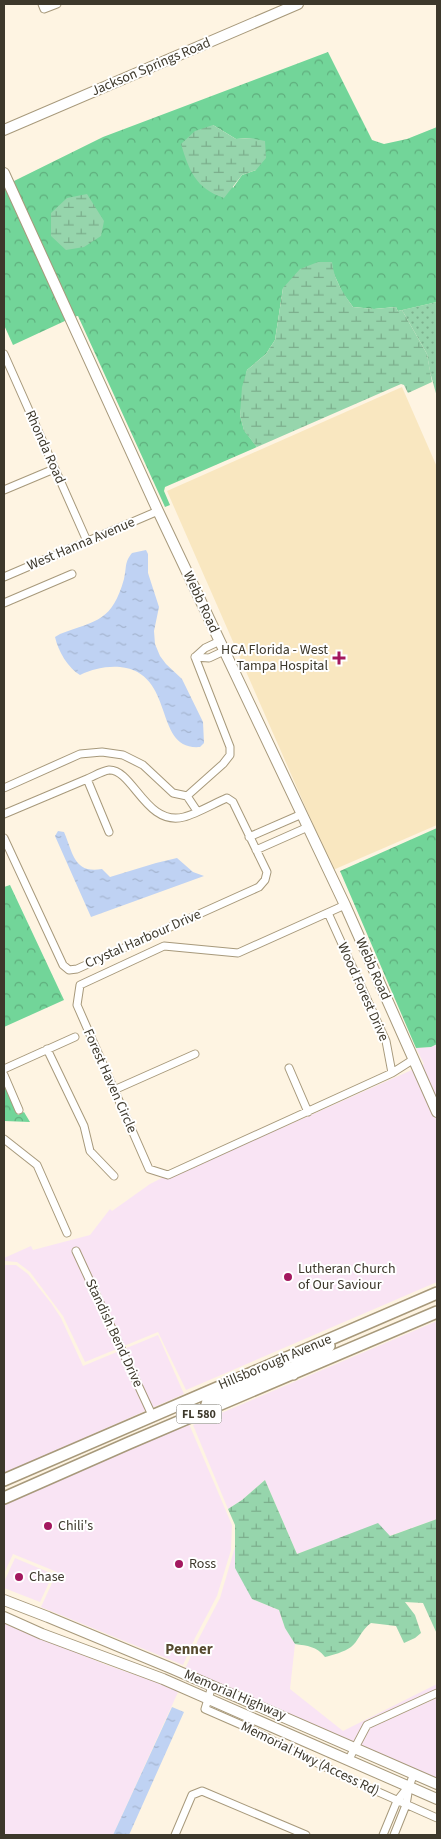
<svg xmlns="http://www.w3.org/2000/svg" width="441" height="1839" font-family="'Source Sans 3',sans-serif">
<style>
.commercial{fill:#f9e4f4}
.built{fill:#f9e7c0}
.grass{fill:url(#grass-dots)}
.forest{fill:url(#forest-crowns);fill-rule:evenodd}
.wetland{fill:url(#wetland-marsh)}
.water{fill:url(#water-ripples)}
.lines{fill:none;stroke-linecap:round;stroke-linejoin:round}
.street-casing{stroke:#a7997b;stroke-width:9}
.secondary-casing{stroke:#a7997b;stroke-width:12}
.primary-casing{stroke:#a7997b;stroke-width:14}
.street{stroke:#fff;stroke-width:7}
.secondary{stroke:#fff;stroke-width:10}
.primary{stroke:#fff;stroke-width:11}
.poi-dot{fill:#a3185f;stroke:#fff;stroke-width:2}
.labels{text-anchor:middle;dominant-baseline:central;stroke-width:4;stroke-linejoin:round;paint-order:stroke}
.shield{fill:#fff;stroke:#77746b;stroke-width:1}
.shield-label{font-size:12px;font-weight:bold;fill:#3d382b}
.street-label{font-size:14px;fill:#3d382b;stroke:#fff}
.poi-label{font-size:14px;fill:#3d382b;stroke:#fff;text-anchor:start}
.neighbourhood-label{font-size:15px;font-weight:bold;fill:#55492e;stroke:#fff}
</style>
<defs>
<pattern id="grass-dots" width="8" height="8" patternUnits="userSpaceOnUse" patternTransform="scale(1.25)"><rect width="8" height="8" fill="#96d5ac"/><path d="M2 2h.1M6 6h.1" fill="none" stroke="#7cae8c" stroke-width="1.8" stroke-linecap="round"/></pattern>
<pattern id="forest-crowns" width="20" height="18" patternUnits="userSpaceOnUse" patternTransform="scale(1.25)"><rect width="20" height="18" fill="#72d599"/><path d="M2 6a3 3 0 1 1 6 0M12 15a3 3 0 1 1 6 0" fill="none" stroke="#5fae7d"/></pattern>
<pattern id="wetland-marsh" width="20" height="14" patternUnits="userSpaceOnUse" patternTransform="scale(1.25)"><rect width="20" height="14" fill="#96d5ac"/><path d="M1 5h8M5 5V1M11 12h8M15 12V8" fill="none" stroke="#7cae8c"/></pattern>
<pattern id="water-ripples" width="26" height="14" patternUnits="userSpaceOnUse" patternTransform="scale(1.25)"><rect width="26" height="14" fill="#bfd2f3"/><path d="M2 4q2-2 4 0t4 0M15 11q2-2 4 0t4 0" fill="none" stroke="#a5b5d0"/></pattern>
</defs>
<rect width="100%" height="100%" fill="#fef4e2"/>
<!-- commercial -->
<path class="commercial" d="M437 1044V1104L420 1066 424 1064 416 1048 431 1047Z
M414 1069 437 1121V1282L186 1390 158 1332 85 1362 63 1316 30 1272 17 1262 4 1261V1258L31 1246 33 1250 90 1235 110 1209 112 1211 150 1184 258 1129 269 1126 284 1127Z
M4 1265H16L28 1274 51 1303 61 1318 83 1366 158 1335 184 1394 4 1473Z
M437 1321V1519L389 1536 323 1544 297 1554 265 1480 242 1500 228 1509 193 1425Z
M189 1424 232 1525 231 1550 217 1596 195 1638 183 1665 41 1607 57 1572 13 1554 4 1574V1504Z
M235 1547 252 1599 279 1610 285 1628 295 1644 290 1689 343 1731 437 1684V1689L366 1721 353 1742 182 1668 186 1667 198 1640 220 1598Z
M15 1558 53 1574 40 1602 4 1588V1582Z
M4 1622 104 1664 179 1690 113 1835H4Z
M437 1698V1780L360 1745 370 1728Z"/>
<!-- built -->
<path class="built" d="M402 387 437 467V825L333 870 167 491Z"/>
<!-- grass -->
<path class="grass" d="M437 302V397L430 372 427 354 402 310Z"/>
<!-- forest -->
<path class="forest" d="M328 52 372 140 384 144 407 139 437 127V302L398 311 396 307 374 309 353 307 342 292 334 274 283 288 275 340 266 354 247 370 240 415 244 430 257 447 165 487 164 491 170 505 165 507 78 316 73 317 12 182 103 137ZM213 125 236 139 251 138 256 170 242 175 233 188Z
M6 186 67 320 13 345 4 325V187Z
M437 828V1044L431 1047 416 1048 340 871Z
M10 885 64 1000 4 1027V887Z
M4 1084 18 1115 24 1112 30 1122 4 1121Z"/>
<!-- wetland -->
<path class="wetland" d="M213 125 236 139 251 138 265 141 266 158 256 170 242 175 224 198C195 188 189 170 181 144L195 131Z
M87 194 104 221 101 236 84 247 66 250 51 236V213L67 198Z
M318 262H332C334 280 343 293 353 307L374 309 396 307 398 311 402 310 427 354 432 382 408 393 404 385 401 384 257 447 244 431 240 415 242 387 247 370 266 354 275 340 283 288 300 269Z
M265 1480 297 1554 378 1523 390 1536 437 1519V1634L423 1603 405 1602 415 1615 421 1633 415 1638 404 1643 396 1626 371 1623C361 1630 358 1642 351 1647 344 1652 333 1655 325 1657 316 1646 308 1646 295 1644L285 1628 279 1610 252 1599 235 1568V1525L228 1509 242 1500Z"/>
<!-- water -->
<path class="water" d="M146 550 148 554V573L159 607 154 631 155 644 160 656 166 664 182 679 203 722 204 743 200 747C152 751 177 673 120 667 105 666 93 669 80 675 68 668 58 651 55 637L60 634C98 620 112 621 124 579 127 567 124 563 132 553Z
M58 831 64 832C73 853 74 874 102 869L110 877 156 863 177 858 193 872 204 876 91 917 55 836Z
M172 1707 184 1712 129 1835H113Z"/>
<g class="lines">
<defs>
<path id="street" d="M42 4 44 9 57 4
M4 354 87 541
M4 490 54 469
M4 577 158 511
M4 603 72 574
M195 657 209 658 224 651
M195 657 205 648 220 641
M4 788 80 754 102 752 123 755 143 765 173 793 187 796 197 811
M187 796 223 764 230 755V747L195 657
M4 814 87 779 109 832
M249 837 302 814
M4 838 63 965 69 970 77 969 259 887 265 880 267 872 233 802 227 798C215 803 196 814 184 817 146 827 133 769 109 770 102 771 94 776 87 779
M256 850 308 827
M345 905 238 953 164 946 80 985 77 1005 149 1169 168 1175 392 1073 414 1059
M328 913 386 1041 392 1073
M47 1049 84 1126 90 1151 114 1176
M289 1068 308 1112
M4 1069 75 1037
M4 1075 19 1110
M114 1090 195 1054
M4 1139 37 1165 67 1233
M76 1251 152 1415
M212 1686 205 1709 244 1726 347 1778 437 1818
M349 1759 367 1725 437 1693
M175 1835 192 1795 202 1791 306 1835
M383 1835 397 1801 408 1787
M394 1835 406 1805 409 1787 414 1773"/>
<path id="secondary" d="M4 130 298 4
M4 173 158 511 345 905 437 1112
M4 1600 48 1617 173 1669 437 1784
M4 1617 42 1634 163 1679 437 1799"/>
<path id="primary" d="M293 1374 297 1362 329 1346
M205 1411 208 1401 282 1369 285 1365 286 1358
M4 1480 437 1293
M4 1498 129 1443 437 1312"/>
</defs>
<!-- street casing -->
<use href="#street" class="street-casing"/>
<!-- secondary casing -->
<use href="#secondary" class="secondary-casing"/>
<!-- primary casing -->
<use href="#primary" class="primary-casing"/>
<!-- street -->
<use href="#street" class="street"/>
<!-- secondary -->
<use href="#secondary" class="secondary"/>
<!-- primary -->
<use href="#primary" class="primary"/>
</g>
<!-- markers -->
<g class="poi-dot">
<path d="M336.5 650.5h5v5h5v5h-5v5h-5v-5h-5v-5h5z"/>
<circle cx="288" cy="1277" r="5"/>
<circle cx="48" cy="1526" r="5"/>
<circle cx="179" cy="1564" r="5"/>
<circle cx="19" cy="1577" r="5"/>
</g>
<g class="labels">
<!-- shield labels -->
<rect class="shield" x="176.5" y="1404.5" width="45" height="19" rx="4"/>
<g class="shield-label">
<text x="199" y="1414">FL 580</text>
</g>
<!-- street labels -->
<g class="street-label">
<text transform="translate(151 67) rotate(-23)">Jackson Springs Road</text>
<text transform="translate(45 447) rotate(66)">Rhonda Road</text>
<text transform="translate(81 544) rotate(-23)">West Hanna Avenue</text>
<text transform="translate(201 602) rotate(65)">Webb Road</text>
<text transform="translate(143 939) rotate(-24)">Crystal Harbour Drive</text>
<text transform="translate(373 969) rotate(66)">Webb Road</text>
<text transform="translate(363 992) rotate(66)">Wood Forest Drive</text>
<text transform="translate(110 1081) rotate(66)">Forest Haven Circle</text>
<text transform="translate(114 1333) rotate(65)">Standish Bend Drive</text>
<text transform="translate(275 1362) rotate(-23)">Hillsborough Avenue</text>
<text transform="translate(235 1695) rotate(23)">Memorial Highway</text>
<text transform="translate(310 1759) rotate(26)">Memorial Hwy (Access Rd)</text>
</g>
<!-- poi labels -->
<g class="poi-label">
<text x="328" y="650" text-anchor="end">HCA Florida - West<tspan x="328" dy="16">Tampa Hospital</tspan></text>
<text x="298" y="1269">Lutheran Church<tspan x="298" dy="16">of Our Saviour</tspan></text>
<text x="58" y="1526">Chili's</text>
<text x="189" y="1564">Ross</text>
<text x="29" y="1577">Chase</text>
</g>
<!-- neighbourhood labels -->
<g class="neighbourhood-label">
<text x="189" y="1649">Penner</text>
</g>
</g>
<!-- border -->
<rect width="441" height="1839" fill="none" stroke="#3d382b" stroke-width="10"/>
</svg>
